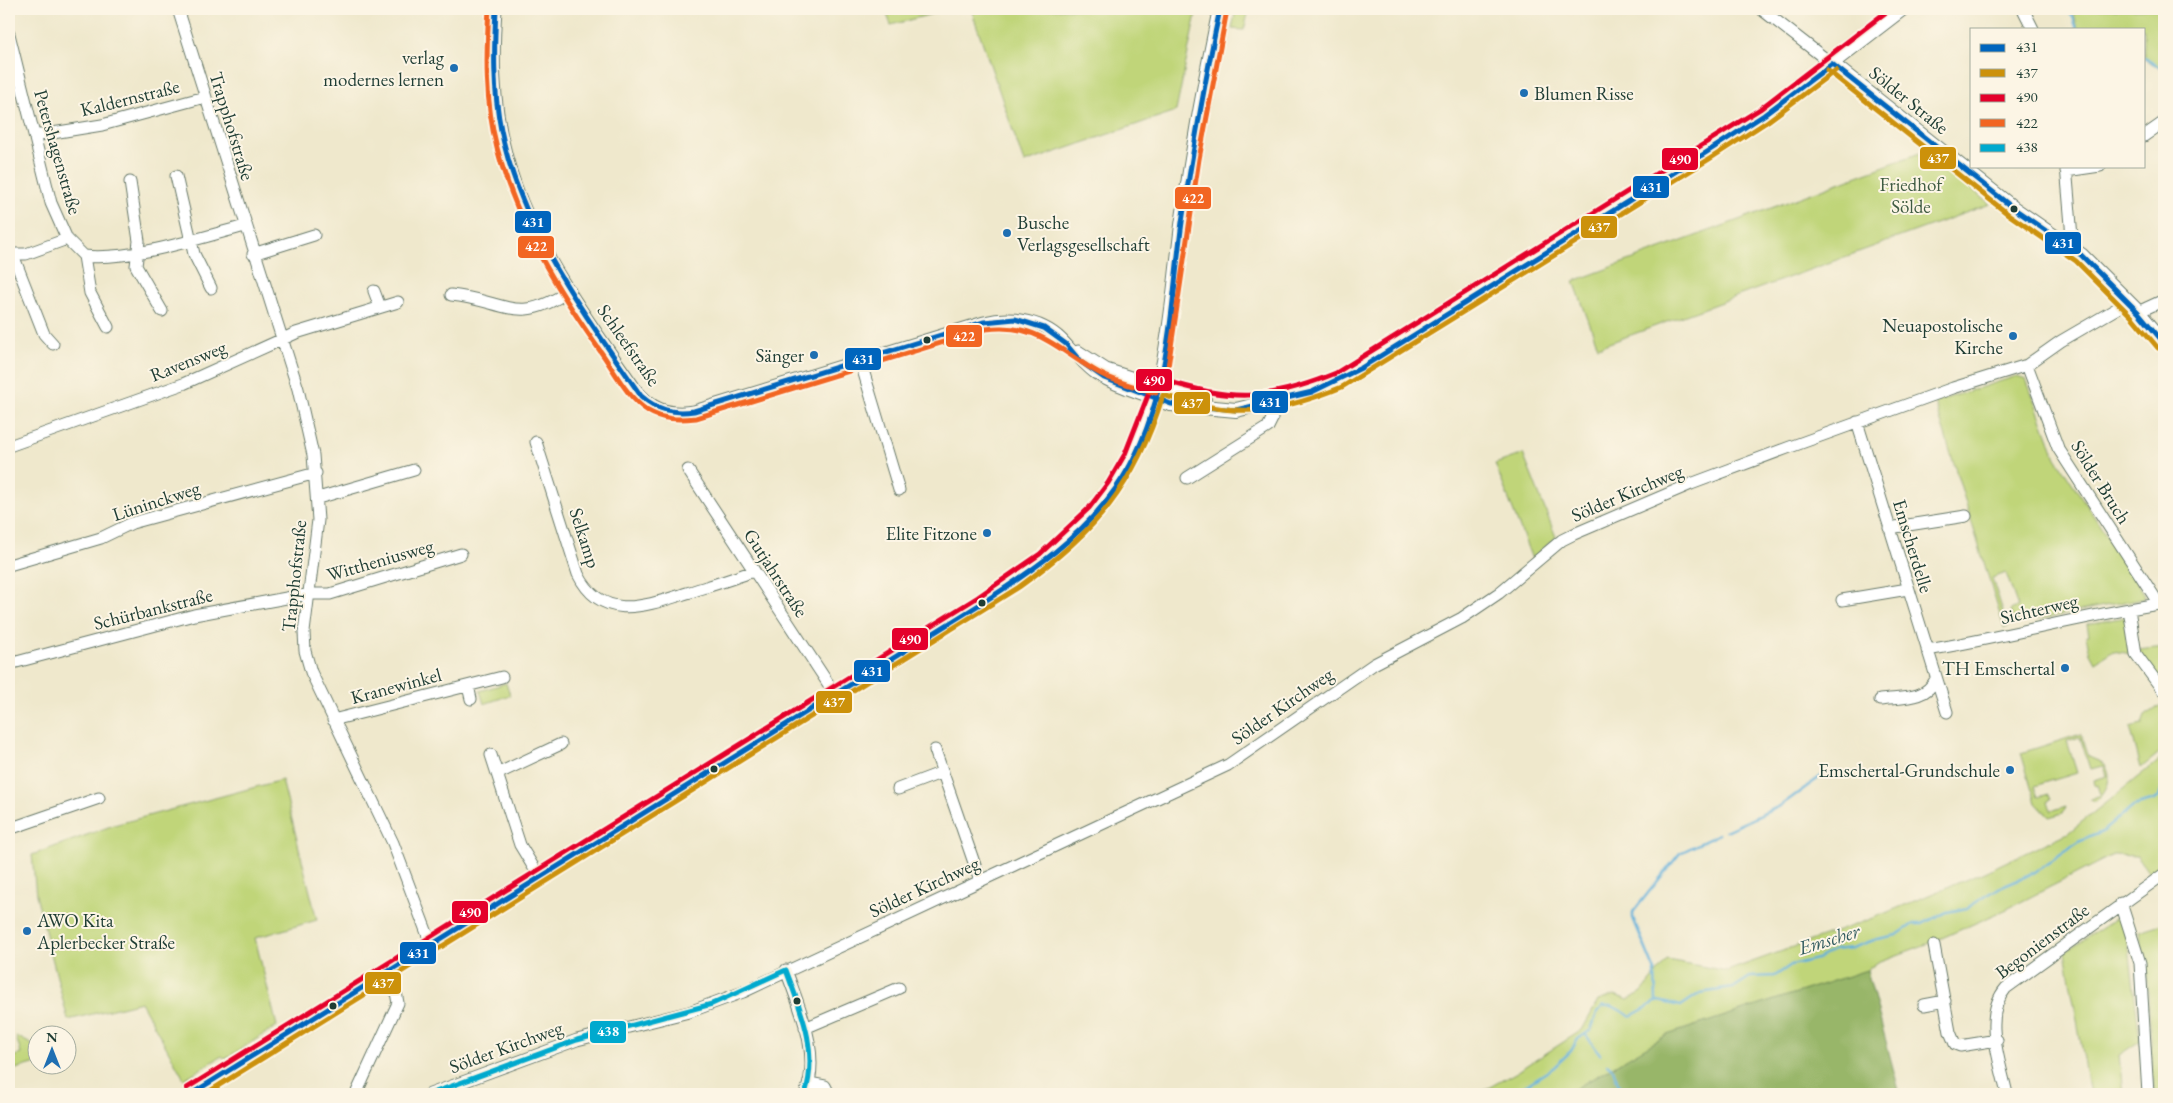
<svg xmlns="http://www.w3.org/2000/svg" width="2173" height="1103" font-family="'EB Garamond',serif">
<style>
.green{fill:#c0d579;stroke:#708956}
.forest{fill:#98b669;stroke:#5c7a4e}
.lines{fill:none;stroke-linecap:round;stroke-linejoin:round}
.stream{stroke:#61b0db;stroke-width:2.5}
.minor-casing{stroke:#687969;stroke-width:13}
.major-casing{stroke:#687969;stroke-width:16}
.minor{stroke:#fff;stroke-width:11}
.major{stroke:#fff;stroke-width:14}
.bus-1-casing{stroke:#fcf5e5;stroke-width:9}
.bus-2-casing{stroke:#fcf5e5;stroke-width:9}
.bus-3-casing{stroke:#fcf5e5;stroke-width:9}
.bus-4-casing{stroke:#fcf5e5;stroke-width:9}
.bus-5-casing{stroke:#fcf5e5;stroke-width:9}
.bus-1{stroke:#0065bd;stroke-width:5}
.bus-2{stroke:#cc910a;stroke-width:5}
.bus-3{stroke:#e4002b;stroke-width:5}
.bus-4{stroke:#f26522;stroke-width:5}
.bus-5{stroke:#00a9ce;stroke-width:5}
.poi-dot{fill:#1f6fb2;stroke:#fcf5e5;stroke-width:2}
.bus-dot{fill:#1f3d34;stroke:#fcf5e5;stroke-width:2}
.labels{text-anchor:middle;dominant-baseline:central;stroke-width:4;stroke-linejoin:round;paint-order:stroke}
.poi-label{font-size:19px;fill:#1f3d34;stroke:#fcf5e5;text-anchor:end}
.street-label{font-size:19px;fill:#1f3d34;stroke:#fcf5e5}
.park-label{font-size:19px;fill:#3f5b42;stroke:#fcf5e5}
.water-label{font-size:20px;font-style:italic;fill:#305a5e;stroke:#fcf5e5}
.line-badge{stroke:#fcf5e5;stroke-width:2}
.badge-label{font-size:14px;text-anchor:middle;font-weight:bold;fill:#fff}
</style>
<rect width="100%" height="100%" fill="#fcf5e5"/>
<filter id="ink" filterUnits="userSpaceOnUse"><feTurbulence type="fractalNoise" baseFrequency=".02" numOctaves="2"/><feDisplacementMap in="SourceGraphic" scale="10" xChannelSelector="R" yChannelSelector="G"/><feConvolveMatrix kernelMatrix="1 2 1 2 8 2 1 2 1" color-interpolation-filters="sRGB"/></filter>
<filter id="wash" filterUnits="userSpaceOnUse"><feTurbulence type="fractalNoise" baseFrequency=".0096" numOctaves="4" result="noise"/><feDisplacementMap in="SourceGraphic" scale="20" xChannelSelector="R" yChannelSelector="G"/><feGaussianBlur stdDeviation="1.12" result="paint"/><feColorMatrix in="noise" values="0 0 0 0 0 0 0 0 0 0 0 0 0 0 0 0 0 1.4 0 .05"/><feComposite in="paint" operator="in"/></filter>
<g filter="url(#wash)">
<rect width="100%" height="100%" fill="#efe8cc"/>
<!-- green -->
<path class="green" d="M885 9H950L891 25Z
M971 9H1197L1176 111 1024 163Z
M1236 9H1249L1244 30 1232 29Z
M2068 9H2164V70L2144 59V29H2078L2074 14Z
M1925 151 1990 204 1598 347 1574 281Z
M2017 376 2026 379 2056 458 2145 595 2143 598 2041 619 2013 620 2010 610 2018 607 2006 573 1992 578 2008 627 2004 628 1935 402Z
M1523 454 1556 537 1532 559 1495 464Z
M2126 617 2132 654 2112 651 2095 662 2090 653 2086 636 2089 635 2087 624Z
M2164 647V685L2138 650Z
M506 683 510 695 484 704 480 691Z
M2164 703V749L2141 768 2130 727 2142 724 2145 716Z
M2081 734 2089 757 2105 764C2106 767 2109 772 2109 776 2109 786 2102 802 2091 801L2090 799 2101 795 2098 785 2095 786 2094 780 2107 776 2104 766 2090 769 2080 737 2067 741 2077 773 2034 786 2038 797 2049 794 2051 799 2048 801 2051 811 2066 806 2063 813 2049 817 2036 803 2021 753Z
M2164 756V864L2148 872 2137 856 2113 855 2005 910 1935 941 1878 962 1867 970 1667 1035 1566 1094H1477L1517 1072 1582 1030 1598 1001 1615 995 1628 1000 1642 992 1667 960 1727 971 1871 919 1982 873 2068 833Z
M282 780 317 920 255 938 277 1026 225 1059 222 1056 184 1079 141 1002 68 1020 36 895 32 855 114 825Z
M2121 915 2129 947 2140 1041 2119 1055 2123 1094H2090L2065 952Z
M2164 923V1094H2154L2147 974 2139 931Z
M16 1036 37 1047V1063L12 1070 9 1058 21 1054Z"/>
<!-- forest -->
<path class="forest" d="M1867 970 1900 1094H1566L1667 1035Z"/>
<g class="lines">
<!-- stream -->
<path class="stream" d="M2065 9 2073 17 2077 29
M2144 58 2164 69
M1726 831 1780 806 1827 772
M1656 1001 1655 971 1633 918V912L1680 853 1719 834
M1586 1035 1600 1054
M1607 1064 1613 1069 1622 1094
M1512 1094 1553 1068 1571 1051 1578 1039 1591 1030 1597 1013 1603 1006H1612L1631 1016 1658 1001 1681 1006 1700 993 1733 988 1750 977 1775 976 1791 965 1817 959 1834 950 1852 948 1877 939 1897 935 1913 924H1922L1947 912 1967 908 2002 886 2035 872 2078 842 2102 832 2133 806 2154 800 2159 796 2164 783"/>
</g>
</g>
<g filter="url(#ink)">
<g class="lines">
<defs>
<path id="minor" d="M178 9 298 389 313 455 318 520 304 632 305 651 311 672 393 843 431 944
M496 9C493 55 493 100 504 145 524 235 583 313 635 388 651 409 668 415 694 411L984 322C1012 315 1045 320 1065 343 1075 354 1083 364 1095 373 1113 385 1134 391 1155 399
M1761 9 1832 64
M2023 9 2033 29
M9 34 51 203 67 239 84 256 90 293 108 327
M34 136 102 125 205 97
M2144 136 2164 122
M2066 166 2073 249
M2066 171 2100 166
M176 176 194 254 211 288
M130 182 139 241 136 266 162 311
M9 254H26L67 239
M253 254 314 235
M13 255 44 334 53 344
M84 256C131 261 199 238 245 226
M374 291 380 307
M451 295C504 300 518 327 570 290
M2138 312 2164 300
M1078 351 1106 369 1158 386
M860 360 899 490
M2027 365 2058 448 2159 604H2164
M1857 422 1947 712
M536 442 578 574C602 623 646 606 687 593 709 586 731 580 753 571
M9 446 183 384 296 333 398 302
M688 470 835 694
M1187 478 1268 427 1272 419 1271 403
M318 498 414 470
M1889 528 1966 516
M9 565 101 538 132 523 316 473
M1842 600 1908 589
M2129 609 2136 654 2164 692
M1927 650C2005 637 2081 616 2159 604
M9 664 194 615 308 594H330L461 554
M468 686 471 699
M1880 700C1901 697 1925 701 1936 679
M333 720 502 677
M935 750 980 880
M491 755 520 845 540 878
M497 774 561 744
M898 789 943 772
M9 829 99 798
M2121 903 2140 963 2148 1094
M1934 945 1950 1032 1955 1044 1960 1046 1997 1040
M786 970C799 1007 822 1056 805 1094
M1924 1005 1945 1001
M805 1028 899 988
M809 1083 825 1086 829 1094
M356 1094 398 1003 395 987 387 972
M430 1094 577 1040 689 1012 743 992 1228 765 1374 664 1462 618 1499 593 1562 540 1574 534 1691 484 1790 447 1953 388 2027 365 2061 341 2128 302
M2007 1094C2000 1061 1982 1016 2006 988L2164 874"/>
<path id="major" d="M1832 64 2013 208 2081 255 2138 312 2164 343
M1158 386 1204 400
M1155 399 1171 404 1236 410 1312 392 1339 380 1764 115 1902 9
M191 1094 982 603C1039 567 1098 526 1130 465 1168 392 1172 305 1182 225 1192 153 1205 80 1220 9"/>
</defs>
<!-- minor casing -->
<use href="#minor" class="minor-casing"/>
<!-- major casing -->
<use href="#major" class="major-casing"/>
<!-- minor -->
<use href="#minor" class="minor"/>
<!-- major -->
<use href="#major" class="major"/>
<defs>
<path id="bus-1" d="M496 9C494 49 493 90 501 130 521 230 584 313 641 396 657 410 673 414 694 411L984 322 1015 319 1044 328 1066 344 1081 362 1104 378 1171 404 1236 410 1312 392 1361 368 1707 152 1764 115 1832 64
M1832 64 2013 208 2081 255 2138 312 2164 343
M191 1094 982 603C1032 571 1082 537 1116 488 1170 411 1170 311 1182 222 1193 150 1205 80 1220 9"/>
<path id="bus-2" d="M1827 70 2008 214 2076 261 2132 317 2158 348
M205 1094 1019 587C1095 532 1135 487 1163 395 1234 418 1274 415 1342 387L1711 158 1768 121 1836 70"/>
<path id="bus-3" d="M187 1088 978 597 1040 554 1089 508 1108 483 1125 454 1154 380 1160 379C1231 401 1265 402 1336 373L1760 109 1890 9"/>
<path id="bus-4" d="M489 9C486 55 485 102 497 148 517 225 558 291 603 355 616 374 628 398 648 411 663 420 679 420 696 418L986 329C1039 322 1058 351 1101 374 1118 383 1137 387 1156 393
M1165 387 1199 159 1227 10"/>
<path id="bus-5" d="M786 970C801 1011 819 1051 805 1094
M430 1094 577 1040 712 1004 786 970"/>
</defs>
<!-- bus-1 casing -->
<use href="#bus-1" class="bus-1-casing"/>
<!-- bus-2 casing -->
<use href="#bus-2" class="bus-2-casing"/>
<!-- bus-3 casing -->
<use href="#bus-3" class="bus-3-casing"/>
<!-- bus-4 casing -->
<use href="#bus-4" class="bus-4-casing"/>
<!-- bus-5 casing -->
<use href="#bus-5" class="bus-5-casing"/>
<!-- bus-1 -->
<use href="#bus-1" class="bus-1"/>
<!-- bus-2 -->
<use href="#bus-2" class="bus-2"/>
<!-- bus-3 -->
<use href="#bus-3" class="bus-3"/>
<!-- bus-4 -->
<use href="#bus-4" class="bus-4"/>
<!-- bus-5 -->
<use href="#bus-5" class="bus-5"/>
</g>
</g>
<!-- markers -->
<g class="poi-dot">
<circle cx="454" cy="68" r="5"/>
<circle cx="1524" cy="93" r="5"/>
<circle cx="1007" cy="233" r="5"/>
<circle cx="2013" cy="336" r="5"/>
<circle cx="814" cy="355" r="5"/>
<circle cx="987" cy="533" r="5"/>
<circle cx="2065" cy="668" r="5"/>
<circle cx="2010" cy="770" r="5"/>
<circle cx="27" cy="931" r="5"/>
</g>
<g class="bus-dot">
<circle cx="2014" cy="209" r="4.5"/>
<circle cx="927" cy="340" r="4.5"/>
<circle cx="982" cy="603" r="4.5"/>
<circle cx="714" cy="769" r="4.5"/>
<circle cx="797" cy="1001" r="4.5"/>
<circle cx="333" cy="1006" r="4.5"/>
</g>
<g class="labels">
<!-- poi labels -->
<g class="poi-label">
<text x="444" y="57">verlag<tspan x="444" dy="22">modernes lernen</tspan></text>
<text x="1534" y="93" text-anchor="start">Blumen Risse</text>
<text x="1017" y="222" text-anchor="start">Busche<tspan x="1017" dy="22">Verlagsgesellschaft</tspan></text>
<text x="2003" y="325">Neuapostolische<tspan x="2003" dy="22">Kirche</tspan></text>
<text x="804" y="355">Sänger</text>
<text x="977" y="533">Elite Fitzone</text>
<text x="2055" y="668">TH Emschertal</text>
<text x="2000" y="770">Emschertal-Grundschule</text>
<text x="37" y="920" text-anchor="start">AWO Kita<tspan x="37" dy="22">Aplerbecker Straße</tspan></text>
</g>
<!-- street labels -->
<g class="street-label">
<text transform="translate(130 98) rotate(-14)">Kaldernstraße</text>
<text transform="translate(1909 100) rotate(39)">Sölder Straße</text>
<text transform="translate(232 126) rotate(73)">Trapphofstraße</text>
<text transform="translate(58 152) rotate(74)">Petershagenstraße</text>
<text transform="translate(629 345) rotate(55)">Schleefstraße</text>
<text transform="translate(188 361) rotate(-22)">Ravensweg</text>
<text transform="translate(2101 482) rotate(58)">Sölder Bruch</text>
<text transform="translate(1627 493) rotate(-23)">Sölder Kirchweg</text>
<text transform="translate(156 501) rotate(-18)">Lüninckweg</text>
<text transform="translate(585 538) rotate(72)">Selkamp</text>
<text transform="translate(1913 546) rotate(73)">Emscherdelle</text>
<text transform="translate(380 560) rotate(-16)">Wittheniusweg</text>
<text transform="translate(776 573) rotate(57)">Gutjahrstraße</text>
<text transform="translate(294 576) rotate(-84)">Trapphofstraße</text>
<text transform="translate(153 609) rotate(-14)">Schürbankstraße</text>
<text transform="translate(2039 609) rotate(-13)">Sichterweg</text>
<text transform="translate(396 686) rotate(-15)">Kranewinkel</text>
<text transform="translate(1282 706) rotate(-35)">Sölder Kirchweg</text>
<text transform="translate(924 887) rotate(-25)">Sölder Kirchweg</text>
<text transform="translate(2042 941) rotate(-37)">Begonienstraße</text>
<text transform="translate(506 1047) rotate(-20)">Sölder Kirchweg</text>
</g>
<!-- park labels -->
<g class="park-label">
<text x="1911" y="184">Friedhof<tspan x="1911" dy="22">Sölde</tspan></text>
</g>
<!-- water labels -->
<g class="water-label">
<text transform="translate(1829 939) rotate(-17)">Emscher</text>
</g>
</g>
<g class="line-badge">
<rect x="1919" y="146" width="38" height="24" rx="5" fill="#cc910a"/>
<rect x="1661" y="147" width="38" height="24" rx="5" fill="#e4002b"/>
<rect x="1632" y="175" width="38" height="24" rx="5" fill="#0065bd"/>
<rect x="1174" y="186" width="38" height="24" rx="5" fill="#f26522"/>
<rect x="514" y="210" width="38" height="24" rx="5" fill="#0065bd"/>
<rect x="1580" y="215" width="38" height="24" rx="5" fill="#cc910a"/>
<rect x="2044" y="231" width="38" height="24" rx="5" fill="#0065bd"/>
<rect x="517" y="235" width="38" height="24" rx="5" fill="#f26522"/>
<rect x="945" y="324" width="38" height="24" rx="5" fill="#f26522"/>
<rect x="844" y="347" width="38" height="24" rx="5" fill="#0065bd"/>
<rect x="1135" y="368" width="38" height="24" rx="5" fill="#e4002b"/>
<rect x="1251" y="390" width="38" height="24" rx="5" fill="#0065bd"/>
<rect x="1173" y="391" width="38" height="24" rx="5" fill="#cc910a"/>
<rect x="891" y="627" width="38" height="24" rx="5" fill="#e4002b"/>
<rect x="853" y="659" width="38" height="24" rx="5" fill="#0065bd"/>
<rect x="815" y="690" width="38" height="24" rx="5" fill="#cc910a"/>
<rect x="451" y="900" width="38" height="24" rx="5" fill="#e4002b"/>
<rect x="399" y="941" width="38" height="24" rx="5" fill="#0065bd"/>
<rect x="364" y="971" width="38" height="24" rx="5" fill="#cc910a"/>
<rect x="589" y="1020" width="38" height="24" rx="5" fill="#00a9ce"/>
</g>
<g class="badge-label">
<text x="1938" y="163">437</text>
<text x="1680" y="164">490</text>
<text x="1651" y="192">431</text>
<text x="1193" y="203">422</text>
<text x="533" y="227">431</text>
<text x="1599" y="232">437</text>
<text x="2063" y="248">431</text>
<text x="536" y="251">422</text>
<text x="964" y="341">422</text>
<text x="863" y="364">431</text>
<text x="1154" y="385">490</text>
<text x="1270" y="407">431</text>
<text x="1192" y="408">437</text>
<text x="910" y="644">490</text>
<text x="872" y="676">431</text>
<text x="834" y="707">437</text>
<text x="470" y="917">490</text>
<text x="418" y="958">431</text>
<text x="383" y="988">437</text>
<text x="608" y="1036">438</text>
</g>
<!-- margin -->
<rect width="2173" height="1103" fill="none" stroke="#fcf5e5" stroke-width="30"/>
<!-- legend -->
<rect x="1970" y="28" width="175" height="140" fill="#fcf5e5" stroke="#a4ab9e"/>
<rect x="1980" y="44" width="25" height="8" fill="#0065bd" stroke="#a4ab9e"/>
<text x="2016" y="52" font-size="15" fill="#1f3d34">431</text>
<rect x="1980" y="69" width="25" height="8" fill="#cc910a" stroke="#a4ab9e"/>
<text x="2016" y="78" font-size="15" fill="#1f3d34">437</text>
<rect x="1980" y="94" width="25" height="8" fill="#e4002b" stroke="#a4ab9e"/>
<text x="2016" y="102" font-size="15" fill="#1f3d34">490</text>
<rect x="1980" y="119" width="25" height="8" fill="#f26522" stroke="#a4ab9e"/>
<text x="2016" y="128" font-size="15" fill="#1f3d34">422</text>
<rect x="1980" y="144" width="25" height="8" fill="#00a9ce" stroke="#a4ab9e"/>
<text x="2016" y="152" font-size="15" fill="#1f3d34">438</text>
<!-- north arrow -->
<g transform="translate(52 1050)"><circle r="24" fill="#fcf5e5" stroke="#a4ab9e"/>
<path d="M0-4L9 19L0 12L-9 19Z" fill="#1f6fb2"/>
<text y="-8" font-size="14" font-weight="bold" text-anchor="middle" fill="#1f3d34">N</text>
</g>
</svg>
